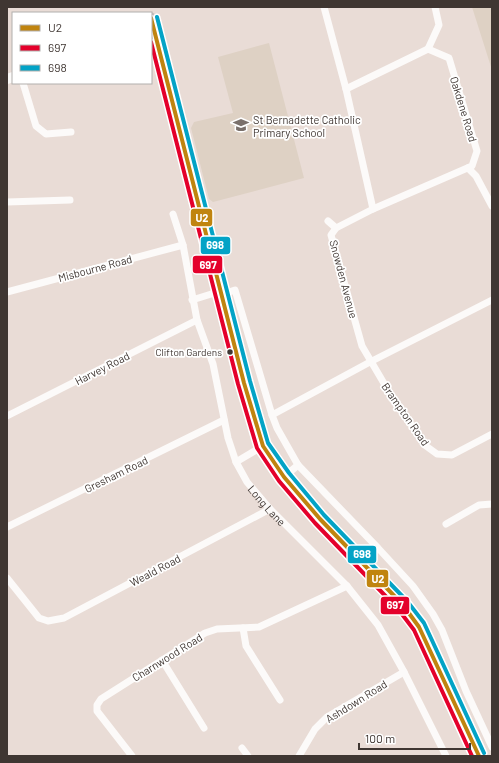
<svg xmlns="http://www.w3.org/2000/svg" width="499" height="763" font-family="Barlow,sans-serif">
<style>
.education{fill:#ded1c4}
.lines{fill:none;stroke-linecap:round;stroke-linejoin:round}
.street{stroke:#fcfaf9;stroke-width:7}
.secondary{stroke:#fcfaf9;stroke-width:10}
.primary{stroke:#c6bbb8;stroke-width:11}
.bus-1-casing{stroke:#fff;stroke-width:7}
.bus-2-casing{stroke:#fff;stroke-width:7}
.bus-3-casing{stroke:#fff;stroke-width:7}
.bus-1{stroke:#c0840f;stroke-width:4}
.bus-2{stroke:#e4002b;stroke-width:4}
.bus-3{stroke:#03a3c6;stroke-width:4}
.bus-dot{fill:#3f3632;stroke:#fff;stroke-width:1.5}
.labels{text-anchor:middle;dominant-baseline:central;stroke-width:3.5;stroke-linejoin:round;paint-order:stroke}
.bus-label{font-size:10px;fill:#3f3632;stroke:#fff;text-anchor:end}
.street-label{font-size:11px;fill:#3f3632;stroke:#fff}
.poi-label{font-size:11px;fill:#3f3632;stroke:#fff;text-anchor:start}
.line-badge{stroke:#fff;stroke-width:1.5}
.badge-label{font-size:11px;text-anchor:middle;font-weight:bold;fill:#fff}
</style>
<rect width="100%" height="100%" fill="#e9dcd6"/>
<!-- education -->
<path class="education" d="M472 7H492V70Z
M269 43 304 178 213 202 209 199 191 128 194 122 233 113 218 57Z"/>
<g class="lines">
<!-- street -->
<g class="street">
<path d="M324 7 346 89 373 209 336 228 331 235 362 346 392 397 426 446 437 454 452 455 492 434"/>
<path d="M428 49 439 25 435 7"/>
<path d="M23 83 36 126 46 134 71 132"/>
<path d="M346 89 428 49 449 58 477 151 472 166 373 209"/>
<path d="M468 168 476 176 492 206"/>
<path d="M7 202 70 200"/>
<path id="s1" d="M173 214 183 245 197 320 213 364 228 438 236 462 247 482 270 509 347 586 378 625 404 672 446 756"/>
<path d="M328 221 336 228"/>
<path d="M7 292 183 245"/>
<path d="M223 294 235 290 272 415 277 428 298 465 284 477"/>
<path d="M192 300 221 291"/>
<path d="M272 415 370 362 492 300"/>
<path d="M7 416 197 320"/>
<path d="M236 462 263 446"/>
<path d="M298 465 378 548 413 586 433 614 442 630 466 691 492 747"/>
<path d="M446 524 479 505 492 504"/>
<path d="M7 527 224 420"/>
<path d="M7 578 39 618 48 621 64 618 270 509"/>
<path d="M243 628 246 646 280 700"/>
<path d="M162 660 204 728"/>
<path d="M242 748 248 756"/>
<path d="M132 756 97 711V705L101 699 205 633 217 629 259 627 347 586"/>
<path d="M299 756 315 729 327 717 404 672"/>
</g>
<!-- secondary -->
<path class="secondary" d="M7 79 13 77"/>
<!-- primary -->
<path class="primary" d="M151 18 244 383 263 446 284 477 320 519 403 605 419 627 479 756"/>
<defs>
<path id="bus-1" d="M151 18 244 383 263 446 284 477 320 519 403 605 419 627 479 756"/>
<path id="bus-2" d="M151 42 238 384 257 448 279 481 315 523 398 609 414 630 472 756"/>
<path id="bus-3" d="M157 17 250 381 268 443 289 473 324 515 407 601 424 623 484 753"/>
</defs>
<!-- bus-1 casing -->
<use href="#bus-1" class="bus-1-casing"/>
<!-- bus-2 casing -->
<use href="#bus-2" class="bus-2-casing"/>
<!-- bus-3 casing -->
<use href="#bus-3" class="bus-3-casing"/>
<!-- bus-1 -->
<use href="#bus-1" class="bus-1"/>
<!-- bus-2 -->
<use href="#bus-2" class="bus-2"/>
<!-- bus-3 -->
<use href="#bus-3" class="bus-3"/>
</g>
<!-- icons -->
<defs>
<symbol id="school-bare" viewBox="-9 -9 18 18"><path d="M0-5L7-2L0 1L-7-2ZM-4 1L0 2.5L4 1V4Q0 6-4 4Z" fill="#7a706b" stroke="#fff" stroke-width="2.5" paint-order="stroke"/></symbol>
</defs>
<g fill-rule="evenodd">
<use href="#school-bare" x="230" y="114" width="22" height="22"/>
</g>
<!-- markers -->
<circle class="bus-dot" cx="230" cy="352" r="3.5"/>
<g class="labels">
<!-- bus labels -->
<g class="bus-label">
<text x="222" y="352">Clifton Gardens</text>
</g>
<!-- street labels -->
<g class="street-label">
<text transform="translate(464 109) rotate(73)">Oakdene Road</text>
<text transform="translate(95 268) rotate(-15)">Misbourne Road</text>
<text transform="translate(344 279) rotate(75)">Snowden Avenue</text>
<text transform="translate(102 368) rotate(-27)">Harvey Road</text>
<text transform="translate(406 414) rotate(55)">Brampton Road</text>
<text transform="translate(116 474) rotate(-26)">Gresham Road</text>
<text stroke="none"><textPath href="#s1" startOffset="310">Long Lane</textPath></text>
<text transform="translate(155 570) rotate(-28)">Weald Road</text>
<text transform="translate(167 657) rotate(-32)">Charnwood Road</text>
<text transform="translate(356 701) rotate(-32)">Ashdown Road</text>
</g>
<!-- poi labels -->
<g class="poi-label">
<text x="253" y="119">St Bernadette Catholic<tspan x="253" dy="13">Primary School</tspan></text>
</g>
</g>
<g class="line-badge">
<rect x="190" y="208" width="23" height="19" rx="4" fill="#c0840f"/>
<rect x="200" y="236" width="31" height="19" rx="4" fill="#03a3c6"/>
<rect x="192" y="255" width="31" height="19" rx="4" fill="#e4002b"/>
<rect x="347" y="545" width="30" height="19" rx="4" fill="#03a3c6"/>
<rect x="366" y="569" width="23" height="19" rx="4" fill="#c0840f"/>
<rect x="380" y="596" width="30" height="19" rx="4" fill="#e4002b"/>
</g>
<g class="badge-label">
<text x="202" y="222">U2</text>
<text x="215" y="249">698</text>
<text x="208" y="269">697</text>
<text x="362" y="558">698</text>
<text x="378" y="583">U2</text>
<text x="395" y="609">697</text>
</g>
<!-- border -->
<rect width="499" height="763" fill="none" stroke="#3f3632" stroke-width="16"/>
<!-- legend -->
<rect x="12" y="12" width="140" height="72" fill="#ffffff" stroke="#b2afad"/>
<rect x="20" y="25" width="20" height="6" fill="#c0840f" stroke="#b2afad"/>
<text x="48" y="32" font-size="12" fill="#3f3632">U2</text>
<rect x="20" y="45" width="20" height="6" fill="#e4002b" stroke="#b2afad"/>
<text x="48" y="52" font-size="12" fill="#3f3632">697</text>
<rect x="20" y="65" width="20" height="6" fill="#03a3c6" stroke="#b2afad"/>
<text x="48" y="72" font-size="12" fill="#3f3632">698</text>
<!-- scale -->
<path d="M359 743v6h111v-6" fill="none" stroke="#3f3632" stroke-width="2"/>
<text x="365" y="743" font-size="12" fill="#3f3632" stroke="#ffffff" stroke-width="3" paint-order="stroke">100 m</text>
</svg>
